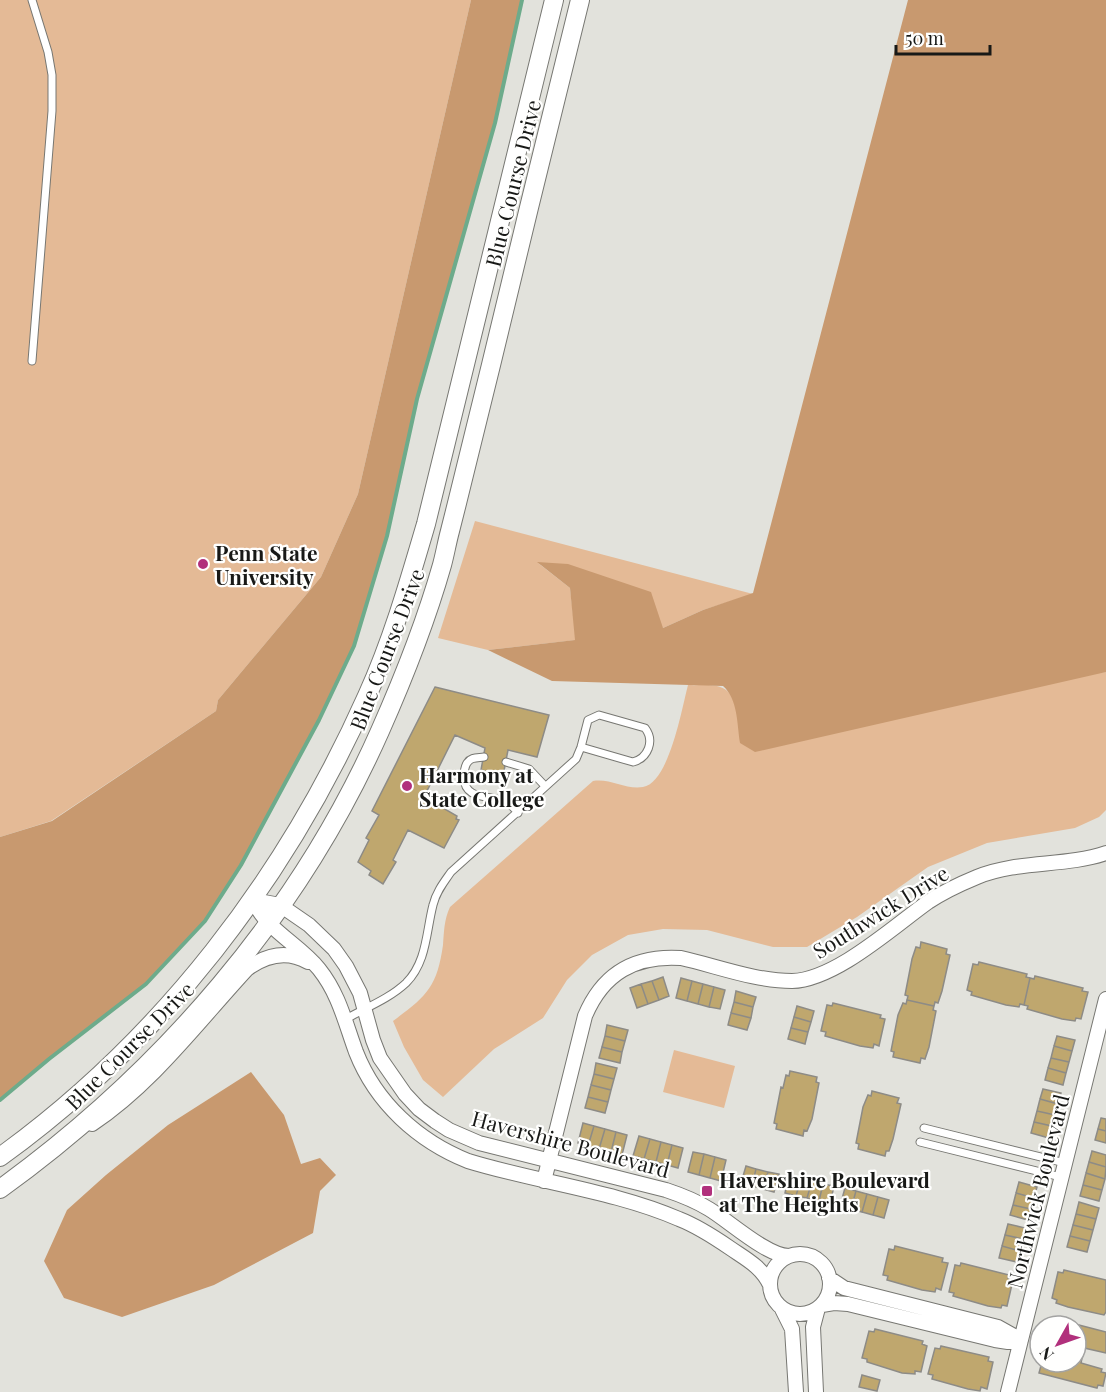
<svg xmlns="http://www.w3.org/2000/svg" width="1106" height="1392" font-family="'Playfair Display',serif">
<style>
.green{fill:#e4ba96}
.forest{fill:#c8996f}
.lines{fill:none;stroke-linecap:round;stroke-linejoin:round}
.stream{stroke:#6dab8b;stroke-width:4}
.building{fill:#bfa76e;stroke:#8d8b86;stroke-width:1.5}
.lane-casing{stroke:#777772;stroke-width:9}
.street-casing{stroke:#777772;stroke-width:16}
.secondary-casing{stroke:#777772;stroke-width:20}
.lane{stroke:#fff;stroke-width:7}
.street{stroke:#fff;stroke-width:14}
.secondary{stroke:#fff;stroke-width:18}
.poi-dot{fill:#b1307c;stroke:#fffffe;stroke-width:2}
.labels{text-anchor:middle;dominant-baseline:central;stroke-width:4.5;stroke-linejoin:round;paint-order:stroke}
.street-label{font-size:21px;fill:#181917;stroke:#fffffe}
.poi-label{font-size:21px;font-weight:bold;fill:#181917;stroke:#fffffe;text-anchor:start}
</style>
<rect width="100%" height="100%" fill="#e2e2dc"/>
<!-- green -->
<path class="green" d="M0 0H471L358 494 321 577 218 700 216 711 51 821 0 837Z
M475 521 753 594 703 610 663 628 538 563 570 588 576 640 488 650 438 638Z
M1106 672V810L1099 817 1075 828 987 843 928 867 857 917 807 947H773L707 930 663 929 628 935 592 955 567 980 543 1018 494 1049 443 1097 423 1080 404 1047 393 1021C427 996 437 987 443 945 444 932 444 920 450 907L593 781C610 778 626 790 643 787 669 783 682 708 688 685 705 686 725 681 733 699Z
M674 1050 735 1066 724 1108 663 1092Z"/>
<!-- forest -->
<path class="forest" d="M471 0H522L495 123 417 399 387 536 354 646 319 720 241 864 205 921 146 984 49 1060 0 1100V837L52 821 216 711 218 700 321 577 358 494Z
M908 0H1106V672L755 752 740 743C737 724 738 699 723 686L552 681 488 650 575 640 570 588 537 562 568 564 651 592 663 628 703 610 753 593Z
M251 1072 284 1115 301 1164 320 1158 336 1175 320 1191 313 1233 214 1285 122 1317 64 1298 44 1261 67 1210 106 1175 168 1125Z"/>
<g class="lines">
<!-- stream -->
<path class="stream" d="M0 1100 49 1059 146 984 205 921 241 865 319 720 354 646 387 536 417 399 495 123 522 0"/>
</g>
<!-- building -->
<path class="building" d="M435 687 549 715 537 757 508 750 503 776 481 770 485 748 455 735 424 797 457 816 456 819 459 820 444 848 408 830 393 860 396 862 383 884 369 875 371 871 358 862 369 840 366 838 379 815 372 811Z
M921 942 947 949 946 954 950 955 942 991 938 1003 935 1002 934 1006 907 1000 908 996 905 995 912 959 916 947 920 948Z
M979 962 1027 974 1026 977 1030 978 1024 1005 1020 1004 1019 1007 1006 1005 971 995 972 992 967 990 973 964 978 965Z
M1035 976 1083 988 1082 991 1088 992 1081 1019 1076 1018 1075 1021 1062 1019 1027 1009 1028 1006 1024 1005 1030 978 1034 979Z
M663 977 669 996 659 1000 652 981Z
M681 978 692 981 687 1001 676 998Z
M652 981 659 1000 648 1004 641 984Z
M692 981 703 984 698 1004 687 1001Z
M641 984 648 1004 637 1008 630 988Z
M703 984 714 987 709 1007 698 1004Z
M714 987 725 990 720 1009 709 1007Z
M736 991 756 997 753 1007 734 1002Z
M907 1000 934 1006 933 1010 936 1011 929 1047 925 1059 921 1058 920 1063 893 1057 894 1052 891 1051 898 1015 903 1003 906 1004Z
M734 1002 753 1007 751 1018 731 1013Z
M833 1003 881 1015 880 1018 885 1019 879 1046 874 1044 873 1048 860 1046 825 1036 826 1032 821 1031 827 1005 832 1006Z
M797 1006 814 1011 811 1022 794 1017Z
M731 1013 751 1018 747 1030 728 1025Z
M794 1017 811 1022 808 1032 791 1028Z
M607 1025 628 1030 625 1041 605 1036Z
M791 1028 808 1032 805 1044 788 1039Z
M605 1036 625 1041 622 1052 602 1047Z
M1057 1036 1075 1040 1072 1051 1054 1046Z
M1054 1046 1072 1051 1069 1062 1051 1058Z
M602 1047 622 1052 620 1063 599 1058Z
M1051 1058 1069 1062 1066 1073 1048 1068Z
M596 1063 617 1068 614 1079 594 1074Z
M1048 1068 1066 1073 1063 1085 1045 1080Z
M790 1071 817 1077 816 1082 819 1083 812 1119 807 1131 804 1130 803 1136 776 1129 777 1124 774 1123 781 1087 783 1088 786 1075 789 1076Z
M594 1074 614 1079 611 1090 591 1085Z
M591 1085 611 1090 608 1102 588 1097Z
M1043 1089 1061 1093 1058 1104 1040 1099Z
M872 1091 899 1098 897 1103 901 1104 893 1139 889 1151H886L885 1156 858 1149 859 1144 856 1143 863 1107 868 1095 871 1096Z
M588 1097 608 1102 605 1113 585 1108Z
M1040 1099 1058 1104 1055 1115 1037 1111Z
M1037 1111 1055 1115 1052 1126 1034 1122Z
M1101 1118 1106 1119V1131L1098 1129Z
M1034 1122 1052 1126 1049 1138 1031 1133Z
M583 1123 594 1126 588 1146 578 1143Z
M594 1126 605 1129 599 1149 588 1146Z
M605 1129 616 1132 611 1152 599 1149Z
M1098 1129 1106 1131V1143L1095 1140Z
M616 1132 627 1135 622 1155 611 1152Z
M639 1136 650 1139 644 1159 633 1156Z
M650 1139 661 1142 656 1162 644 1159Z
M661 1142 672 1145 667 1165 656 1162Z
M672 1145 683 1148 678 1168 667 1165Z
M1092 1151 1106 1155V1167L1089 1162Z
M693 1152 704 1154 699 1175 688 1172Z
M704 1154 715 1157 710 1178 699 1175Z
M715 1157 726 1160 721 1181 710 1178Z
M1089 1162 1106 1167 1105 1179 1086 1173Z
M746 1166 756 1169 752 1186 741 1183Z
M756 1169 768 1172 763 1189 752 1186Z
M768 1172 779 1174 774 1192 763 1189Z
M1086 1173 1105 1179 1102 1190 1083 1185Z
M789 1175 801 1178 796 1196 785 1193Z
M801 1178 812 1181 807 1198 796 1196Z
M812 1181 823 1184 819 1201 807 1198Z
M1019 1182 1037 1187 1034 1198 1016 1193Z
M823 1184 834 1186 830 1204 819 1201Z
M1083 1185 1102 1190 1099 1201 1080 1196Z
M845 1188 856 1191 851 1209 840 1206Z
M856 1191 867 1194 862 1212 851 1209Z
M1016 1193 1034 1198 1031 1209 1013 1205Z
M867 1194 878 1197 873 1215 862 1212Z
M878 1197 889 1200 884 1218 873 1215Z
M1079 1202 1099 1208 1096 1219 1076 1214Z
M1013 1205 1031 1209 1028 1220 1010 1215Z
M1076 1214 1096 1219 1093 1230 1073 1225Z
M1008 1224 1025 1228 1023 1239 1005 1235Z
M1073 1225 1093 1230 1090 1241 1070 1236Z
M1005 1235 1023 1239 1020 1251 1002 1246Z
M1070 1236 1090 1241 1087 1252 1067 1247Z
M895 1246 943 1258 942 1262 948 1263 941 1290 936 1288 935 1292 922 1290 887 1280 888 1276 883 1275 889 1249 894 1250Z
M1002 1246 1020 1251 1017 1262 999 1258Z
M961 1263 1009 1275 1008 1278 1013 1280 1007 1306 1002 1305 1001 1308 988 1306 953 1296 954 1293 949 1292 955 1265 960 1266Z
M1064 1270 1106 1280V1312L1104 1315 1068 1307 1056 1303 1057 1300 1052 1298 1058 1272 1063 1273Z
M1052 1318 1106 1332V1353L1084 1348 1081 1363 1102 1369 1101 1372 1106 1373 1103 1386 1098 1385 1097 1388 1039 1373 1042 1362H1076V1326H1050Z
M875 1329 923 1341 922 1344 927 1346 921 1372 915 1371V1374L902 1373 867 1362V1359L862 1358 869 1331 874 1332Z
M941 1346 989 1357 988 1361 993 1362 987 1389 981 1387 980 1391 968 1389 932 1379 933 1375 928 1374 935 1348 940 1349Z
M862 1375 880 1380 877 1391 859 1387Z"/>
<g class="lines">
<defs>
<path id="lane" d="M32 361 52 111V75L48 52 32 0
M484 757C477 758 471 757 467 763 464 768 464 772 464 777 464 802 493 794 508 803 512 805 515 810 518 813
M506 762 529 769 545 786
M346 1019C365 1008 389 999 406 983 427 962 426 932 433 905 436 892 444 882 451 872L576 759 581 747 588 720 599 715 645 728C655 741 648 758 633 762L581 747
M924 1128 1065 1163
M920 1142 1061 1177"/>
<path id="street" d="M92 1124C153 1083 197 1023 247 969 266 955 287 950 308 962
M544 1181 585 1016C603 973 635 955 681 958 717 966 755 981 792 981 835 980 893 927 928 902 943 892 960 884 977 877 1019 860 1065 867 1106 853
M770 1284a30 30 0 1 1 60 0a30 30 0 1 1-60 0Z
M829 1278 844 1288 998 1327 1021 1340
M770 1285C762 1267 746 1259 730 1248 714 1237 697 1226 679 1219 615 1191 536 1182 468 1161 418 1141 376 1103 356 1052 345 1022 339 994 319 969 299 944 266 930 253 900L280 905 309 925 334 949 346 966 360 993 373 1040 380 1058 405 1094 419 1109 435 1121 449 1130 479 1143 666 1190C681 1195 696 1201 709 1209 729 1221 767 1256 789 1256
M822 1305 834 1303 848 1304 995 1340 1008 1342 1021 1340
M782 1309 792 1329 796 1392
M816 1392 813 1327 818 1308
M1008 1392 1106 999"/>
<path id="secondary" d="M0 1157C162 1040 286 878 367 696 392 641 409 582 426 524L554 0
M0 1189C162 1072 299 914 380 731 404 677 426 621 442 565 445 554 447 542 450 531 464 476 477 421 491 365 520 243 550 122 580 0"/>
</defs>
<!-- lane casing -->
<use href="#lane" class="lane-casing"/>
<!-- street casing -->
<use href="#street" class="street-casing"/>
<!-- secondary casing -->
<use href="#secondary" class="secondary-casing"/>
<!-- lane -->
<use href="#lane" class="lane"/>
<!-- street -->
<use href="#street" class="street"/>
<!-- secondary -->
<use href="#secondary" class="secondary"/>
</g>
<!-- markers -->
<g class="poi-dot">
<circle cx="203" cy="564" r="6"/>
<circle cx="407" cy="786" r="6"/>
<rect x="701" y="1185" width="12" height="12" rx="3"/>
</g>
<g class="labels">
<!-- street labels -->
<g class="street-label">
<text transform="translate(512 183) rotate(-76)">Blue Course Drive</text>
<text transform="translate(386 649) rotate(-69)">Blue Course Drive</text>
<text transform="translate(880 911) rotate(-32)">Southwick Drive</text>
<text transform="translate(129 1045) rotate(-45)">Blue Course Drive</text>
<text transform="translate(571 1143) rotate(15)">Havershire Boulevard</text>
<text transform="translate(1037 1191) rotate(-76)">Northwick Boulevard</text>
</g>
<!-- poi labels -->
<g class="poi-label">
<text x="215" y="552">Penn State<tspan x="215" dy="24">University</tspan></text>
<text x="419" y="774">Harmony at<tspan x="419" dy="24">State College</tspan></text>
<text x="719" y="1179">Havershire Boulevard<tspan x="719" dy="24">at The Heights</tspan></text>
</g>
</g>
<!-- north arrow -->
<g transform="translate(1058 1344) rotate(230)"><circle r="28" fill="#fffffe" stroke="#a3a3a2" stroke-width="1.5"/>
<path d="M0-4.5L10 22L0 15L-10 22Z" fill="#b1307c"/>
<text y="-9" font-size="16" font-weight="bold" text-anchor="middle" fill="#181917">N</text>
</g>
<!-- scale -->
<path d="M896 45v9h94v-9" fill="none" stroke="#181917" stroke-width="3"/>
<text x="905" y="45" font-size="18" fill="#181917" stroke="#fffffe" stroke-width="4.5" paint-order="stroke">50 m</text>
</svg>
